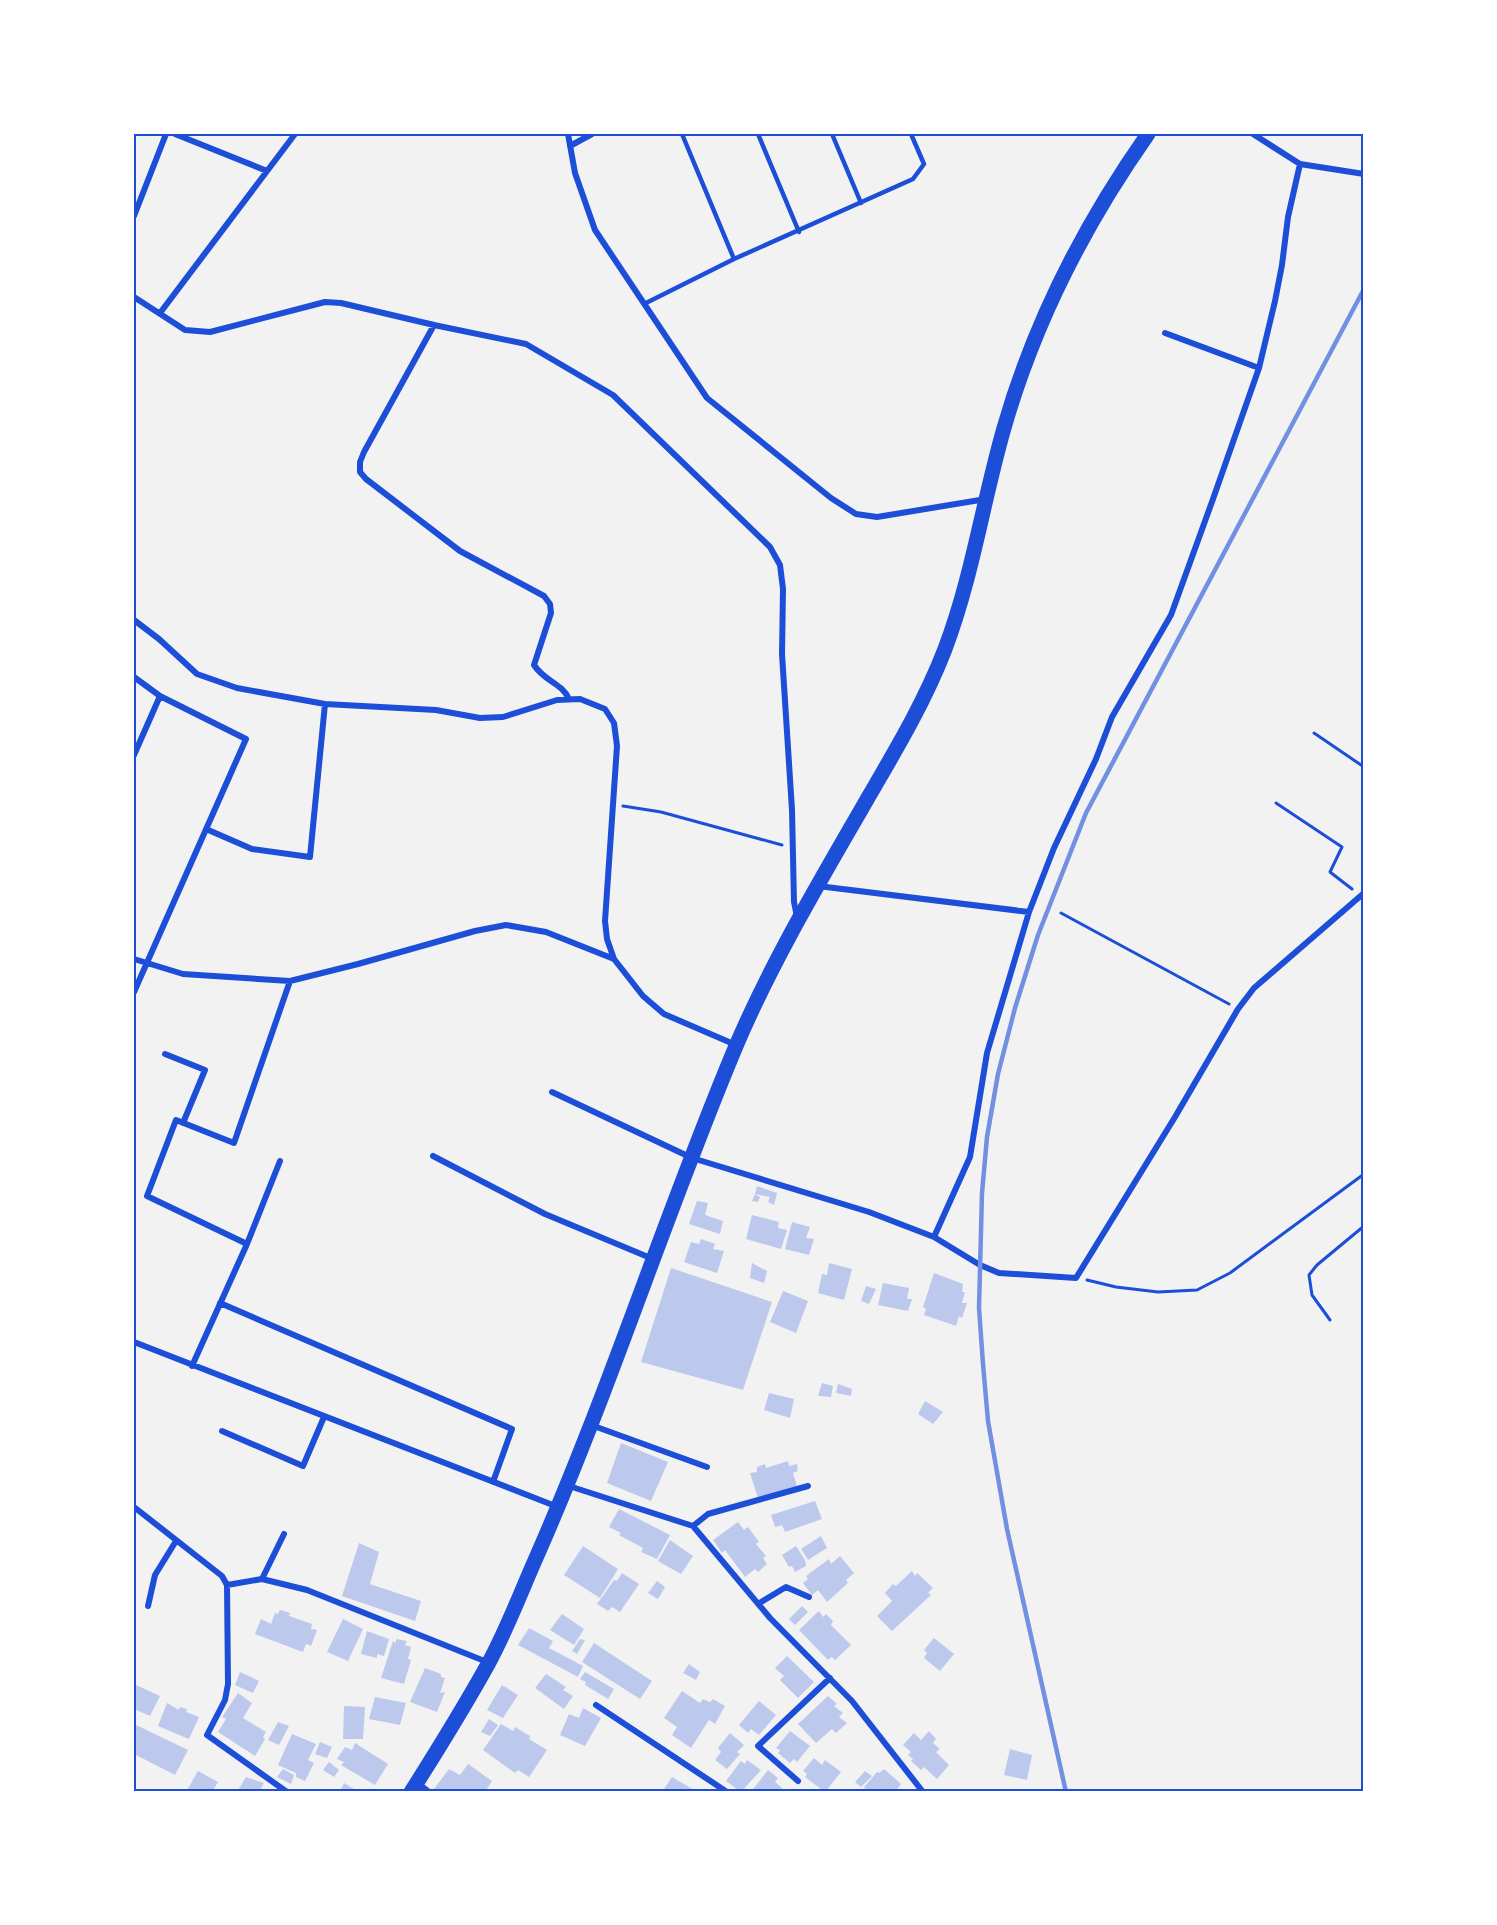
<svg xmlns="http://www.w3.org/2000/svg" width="1497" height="1925" font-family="'Exo 2',sans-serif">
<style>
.building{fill:#bdc9ec}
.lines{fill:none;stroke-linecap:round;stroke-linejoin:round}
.path{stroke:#1d4ed8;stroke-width:3}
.service{stroke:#1d4ed8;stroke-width:4.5}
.minor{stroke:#1d4ed8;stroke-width:6}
.trunk{stroke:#1d4ed8;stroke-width:15}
.rail{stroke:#7290e2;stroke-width:4.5}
.neatline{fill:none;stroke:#1d4ed8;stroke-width:2}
</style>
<rect width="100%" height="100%" fill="#f2f2f2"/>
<!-- building -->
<path class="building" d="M757 1186 777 1193 774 1205 768 1202 770 1197 755 1194Z
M755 1194 760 1197 758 1202 752 1201Z
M697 1201 708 1203 705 1215 723 1221 720 1234 689 1224Z
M752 1215 779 1222 778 1228 787 1230 781 1249 746 1239Z
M792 1222 810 1227 806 1238 814 1239 809 1255 785 1249Z
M701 1239 715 1244 713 1249 724 1251 717 1273 684 1262 691 1242 699 1244Z
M752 1263 767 1271 764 1283 750 1278Z
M829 1263 852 1269 844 1300 818 1293 822 1274 827 1275Z
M671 1268 772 1302 743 1390 641 1362Z
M934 1273 963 1284 962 1292H965L962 1303H967L962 1318 959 1316 956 1326 924 1315 926 1309 923 1307Z
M883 1283 909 1288 907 1299H912L908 1311 878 1305Z
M866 1286 876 1289 869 1304 861 1301Z
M783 1291 808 1301 796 1333 770 1322Z
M822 1383 833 1386 831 1397 818 1396Z
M838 1384 852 1389 851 1396 836 1393Z
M769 1393 794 1399 790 1418 764 1410Z
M925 1401 943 1412 933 1424 918 1414Z
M621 1443 668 1462 651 1501 607 1483Z
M788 1461 789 1466 797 1464 798 1471 793 1473 797 1486 758 1498 750 1473 757 1472V1467L765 1464 766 1468Z
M815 1501 822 1519 785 1532 782 1525 775 1527 771 1515Z
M619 1509 670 1535 657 1559 641 1552 643 1548 619 1535 621 1533 609 1527Z
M738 1522 744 1530 748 1527 759 1542 756 1544 766 1556 763 1558 767 1564 758 1572 755 1569 745 1577 725 1550 722 1553 713 1540Z
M821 1536 827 1548 808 1560 801 1549Z
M670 1540 693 1556 681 1574 658 1561Z
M359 1543 379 1552 370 1584 421 1601 415 1621 342 1596Z
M583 1546 618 1569 600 1598 564 1575Z
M796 1546 805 1560 806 1566 795 1572 792 1566 789 1567 782 1555Z
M840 1556 854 1573 846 1580 848 1583 827 1602 818 1590 812 1595 803 1583 808 1579 806 1576 829 1559 831 1564Z
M912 1571 915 1576 917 1573 933 1588 928 1593 931 1595 892 1631 877 1616 892 1601 885 1593 893 1584 896 1586Z
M622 1573 639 1584 620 1612 612 1607 608 1611 597 1604 614 1580 617 1581Z
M657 1581 665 1587 658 1599 648 1593Z
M802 1606 808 1612 795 1625 789 1619Z
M280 1610 290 1613 289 1616 312 1624 311 1629 317 1630 311 1646 306 1644 303 1652 255 1634 261 1619 271 1624 275 1613 278 1614Z
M819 1611 823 1617 826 1614 833 1621 831 1625 851 1645 835 1660 832 1657 828 1660 799 1630Z
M562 1614 584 1629 574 1645 550 1630Z
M343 1619 363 1629 348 1661 327 1652Z
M529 1628 553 1641 549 1648 583 1666 578 1677 518 1645Z
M367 1631 389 1639 384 1656 377 1654V1658L361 1654Z
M934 1638 954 1654 940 1671 924 1658 927 1653 924 1650Z
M396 1639 407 1641 405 1645 411 1647 408 1659 411 1660 404 1684 381 1678 393 1641 396 1643Z
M580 1639 585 1640 577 1654 572 1651Z
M594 1643 652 1681 640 1699 582 1662Z
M787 1656 814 1682 798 1698 780 1680 784 1676 775 1668Z
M689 1664 700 1672 696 1680 683 1673Z
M425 1668 441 1674V1677L445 1678 440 1693 445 1692 437 1712 410 1702Z
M240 1672 259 1681 253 1693 235 1685Z
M585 1672 614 1689 608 1699 585 1685 586 1682 580 1679Z
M546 1674 566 1687 563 1690 573 1696 564 1709 535 1688Z
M136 1685 160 1696 150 1716 134 1709V1688Z
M502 1685 518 1695 503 1718 487 1710Z
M682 1691 700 1703 703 1699 710 1702 713 1699 725 1706 715 1724 709 1720 691 1748 672 1735 677 1727 664 1718Z
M238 1693 252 1703 243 1718 266 1732 263 1737 265 1739 255 1756 218 1732 226 1719 222 1717Z
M828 1696 837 1704 834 1706 843 1713 839 1717 847 1723 836 1733 832 1729 816 1743 798 1724Z
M375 1697 406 1703 400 1725 369 1719Z
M759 1701 776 1715 759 1735 751 1729 748 1733 739 1725Z
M167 1703 179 1710 180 1707 187 1709 186 1712 199 1717 189 1739 158 1726Z
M344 1706 365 1707 363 1739H343Z
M583 1708 601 1718 585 1746 560 1735 569 1714 579 1718Z
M489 1719 498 1725 490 1736 481 1732Z
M278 1722 289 1726 279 1745 268 1740Z
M134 1724 188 1750 175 1775 134 1754Z
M501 1724 513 1731 515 1727 530 1736 529 1739 547 1750 529 1777 518 1770 515 1773 483 1750Z
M790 1731 810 1746 797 1762 794 1759 790 1763 778 1753 780 1750 776 1748Z
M929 1731 936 1739 933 1743 940 1749 936 1752 949 1765 937 1779 924 1767 921 1770 911 1761 913 1759 908 1755 911 1752 903 1745 914 1733 921 1740Z
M730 1733 744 1745 737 1752 740 1754 727 1769 715 1760 721 1752 718 1748Z
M292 1734 316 1744 308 1760 314 1763 305 1781 296 1777V1773L278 1765Z
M320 1742 332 1747 327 1758 315 1754Z
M355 1743 388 1764 375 1785 341 1765 344 1762 337 1759 345 1747 352 1750Z
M1010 1749 1032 1755 1027 1780 1004 1775Z
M814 1758 822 1765 825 1760 841 1772 825 1792 805 1777 807 1774 803 1771Z
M747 1760 761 1770 741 1792 726 1781 741 1761 745 1764Z
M329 1762 339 1770 334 1777 323 1770Z
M468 1764 492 1781 485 1792H438L434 1789 449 1769 460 1775Z
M283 1769 294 1775 291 1784 277 1777Z
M884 1769 901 1784 895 1792H868L864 1787 877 1772 879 1773Z
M768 1770 778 1778 775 1782 782 1788 779 1792H751Z
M198 1771 218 1782 212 1792H186Z
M865 1771 872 1776 861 1787 855 1782Z
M246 1777 264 1783 259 1792H237Z
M672 1777 694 1790 693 1792H662Z
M344 1783 359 1792H340Z"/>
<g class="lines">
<!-- path -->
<path class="path" d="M1314 733 1364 767
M1276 803 1342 847 1330 872 1352 889
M623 806 661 812 782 845
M1061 913 1229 1004
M1087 1280 1116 1287 1158 1292 1197 1290 1230 1273 1364 1174
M1330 1320 1312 1295 1309 1275 1317 1265 1364 1226"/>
<!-- service -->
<path class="service" d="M682 134 734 259
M758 134 799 232
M832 134 861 203
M644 304 734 259 913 179 924 164 911 134"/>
<!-- minor -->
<path class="minor" d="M175 134 267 171
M568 134 575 173 595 230 707 398 831 498 856 514 877 517 986 499
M1253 134 1300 164 1364 174
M570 146 592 134
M134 216 166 134
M134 297 185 330 210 332 325 302 341 303 434 325 526 344 613 395 770 547 780 565 783 589 782 654 792 810 794 902 797 917
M160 313 295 134
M434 325 364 452 360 462V472L366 479 460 551 544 596 550 604 551 613 534 665C545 682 561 682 569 699
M1165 333 1259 368
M134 620 159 639 197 674 237 688 325 704 436 710 480 718 503 717 557 700 580 699 605 709 614 723 617 746 605 921 607 939 614 959 643 996 664 1014 736 1045
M134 677 160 696 246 739 134 992
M134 755 160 696
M206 829 252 849 310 857 325 704
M818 886 1029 912 1054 848 1096 759 1112 717 1171 615 1213 499 1259 368 1275 301 1282 265 1288 217 1300 164
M134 959 183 974 290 981
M165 1054 205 1070 183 1123
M552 1092 692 1158 869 1212 934 1237 980 1265 999 1273 1076 1278 1175 1117 1238 1009 1254 988 1364 893
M433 1156 545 1214 653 1259
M934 1237 970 1157 987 1053 1029 912
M247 1244 147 1196 176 1120 234 1143 290 981 358 964 475 931 506 925 546 932 614 959
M220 1303 512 1429 493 1482
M134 1342 558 1507
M192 1366 247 1244 280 1161
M591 1425 707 1467
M222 1431 303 1466 324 1417
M569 1486 693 1526 770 1618 852 1701 923 1792
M134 1507 222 1576 227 1585 228 1684 225 1700 207 1735 287 1792
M693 1526 708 1514 808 1486
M262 1579 284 1534
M227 1585 262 1579 307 1590 487 1662
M758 1604 786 1587 809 1597
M148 1606 155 1575 176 1541
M596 1705 727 1792
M798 1781 758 1746 830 1678
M417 1783 429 1792"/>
<!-- trunk -->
<path class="trunk" d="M411 1792C437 1751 463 1709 487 1666 506 1632 520 1594 536 1558 610 1390 665 1215 736 1046 773 959 822 878 869 796 897 748 925 701 945 649 972 578 983 501 1004 428 1035 320 1084 225 1148 134"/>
<!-- rail -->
<path class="rail" d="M1066 1792 1007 1529 988 1421 983 1364 979 1308 982 1193 987 1137 998 1074 1015 1008 1038 935 1086 813 1364 289"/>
</g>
<!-- border -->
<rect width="1497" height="1925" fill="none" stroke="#ffffff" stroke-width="270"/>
<rect x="135" y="135" width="1227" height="1655" class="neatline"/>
</svg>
